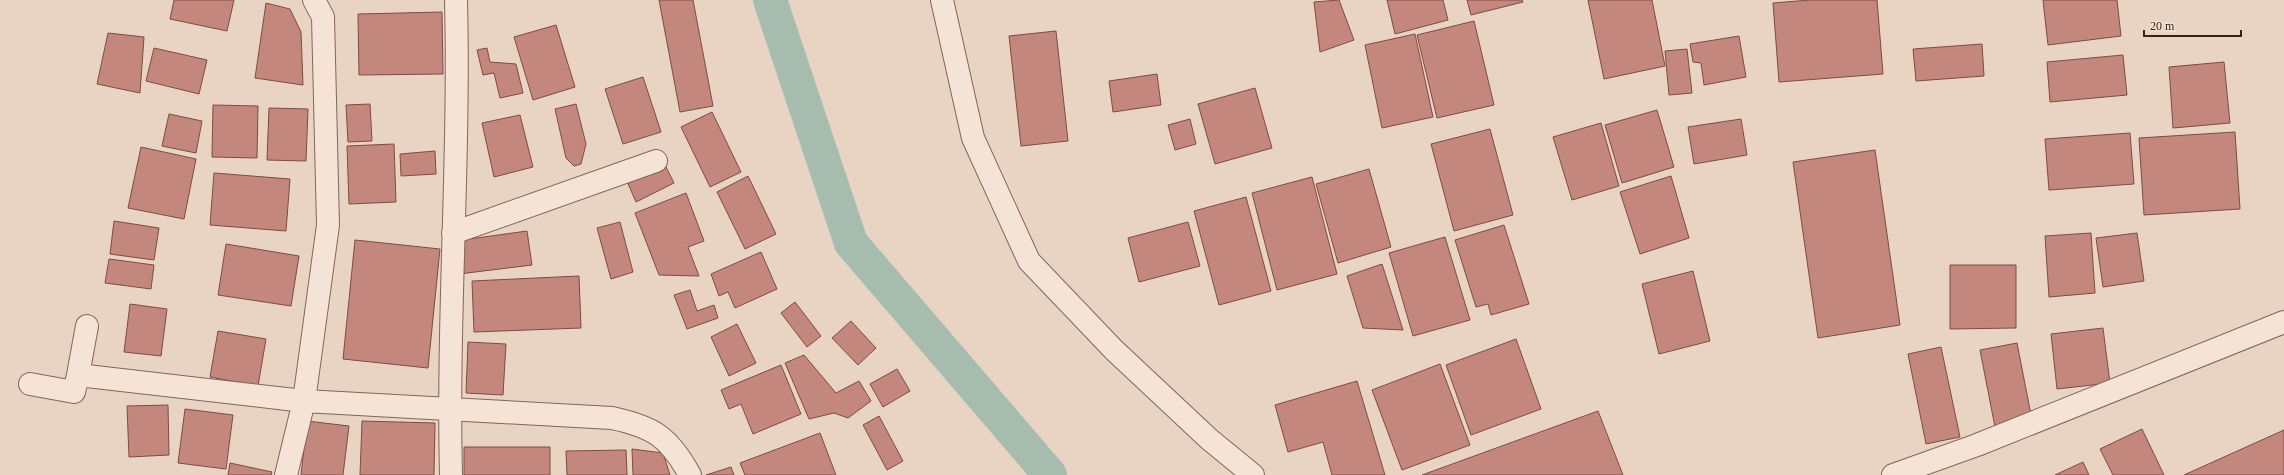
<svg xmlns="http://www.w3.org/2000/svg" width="2284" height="475" font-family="Georgia,serif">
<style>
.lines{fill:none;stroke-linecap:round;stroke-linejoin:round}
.canal{stroke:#a5bcaf;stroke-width:34}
.building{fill:#c4877d;stroke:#7e4b44}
.minor-casing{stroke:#81665c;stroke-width:24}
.minor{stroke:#f5e3d5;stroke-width:22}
</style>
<rect width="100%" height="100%" fill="#e9d3c3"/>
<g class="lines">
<!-- canal -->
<path class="canal" d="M770 0 851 243 1050 475"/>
</g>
<!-- building -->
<path class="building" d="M174 0H234L227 31 170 19Z
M659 0H693L713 106 680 112Z
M1339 0 1354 40 1320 52 1314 2Z
M1387 0H1443L1448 20 1395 34Z
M1467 0H1522L1523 2 1471 15Z
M1588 0H1652L1665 66 1604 79Z
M1810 0H1877L1883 74 1779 82 1773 3Z
M2043 0H2117L2121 36 2048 45Z
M266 3 290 9 301 32 303 85 255 78Z
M442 12 443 74 359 75 358 14Z
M1474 21 1494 105 1437 118 1417 35Z
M556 25 575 87 533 100 514 37Z
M1056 31 1068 141 1021 146 1009 36Z
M108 33 144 37 140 93 97 84Z
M1415 34 1433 117 1382 128 1365 45Z
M1739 36 1746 77 1704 85 1701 63 1693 62 1690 44Z
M1982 44 1984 76 1916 81 1913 49Z
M154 48 207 60 199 94 146 81Z
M487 48 490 62 516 64 523 93 500 98 494 73 483 75 477 50Z
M1687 49 1692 93 1669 95 1665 51Z
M2123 55 2127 95 2050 102 2047 62Z
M2224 62 2230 123 2173 128 2169 67Z
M1157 74 1161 105 1113 112 1109 81Z
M643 77 661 132 623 144 605 89Z
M1255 88 1272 148 1215 164 1198 104Z
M370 104 372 141 348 142 346 105Z
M576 104 586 144 581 164 574 166 566 158 555 109Z
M213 105 258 106 257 158 212 157Z
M269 108 308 109 306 161 267 160Z
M1657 110 1674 167 1622 183 1605 125Z
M712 112 741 172 710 187 681 127Z
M169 114 202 121 196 153 162 146Z
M520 115 533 167 494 177 482 123Z
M1190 119 1196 144 1175 150 1168 125Z
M1741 119 1747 155 1694 164 1688 127Z
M1601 123 1619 186 1572 200 1553 137Z
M1490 129 1513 215 1454 231 1431 144Z
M2235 132 2240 209 2144 215 2139 138Z
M2130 133 2134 184 2049 190 2045 139Z
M394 144 396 202 349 204 347 146Z
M141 147 196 159 184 219 128 208Z
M1875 150 1900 325 1818 338 1793 162Z
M435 151 436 174 401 176 400 154Z
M663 161 674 183 636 202 626 179Z
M1369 169 1391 247 1338 263 1316 184Z
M214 173 290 179 286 231 210 225Z
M748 176 776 234 745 249 717 192Z
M1671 176 1689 238 1640 254 1620 192Z
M1312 177 1337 274 1277 290 1252 193Z
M686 193 704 241 688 247 699 276 659 275 635 213Z
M1246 197 1271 291 1219 305 1194 211Z
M114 221 159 228 154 260 110 254Z
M620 222 633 272 611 279 597 228Z
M1188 222 1200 266 1139 282 1128 238Z
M1504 225 1529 304 1491 315 1488 304 1476 307 1455 240Z
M527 231 532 265 459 274 455 241Z
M2091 233 2095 293 2049 297 2045 236Z
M2137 233 2144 281 2103 287 2096 238Z
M1445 237 1470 320 1413 336 1389 253Z
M355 240 440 249 428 368 343 359Z
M226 244 299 256 291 306 218 295Z
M761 252 777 289 735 308 728 292 719 296 711 274Z
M109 259 154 265 151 289 105 283Z
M1382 264 1403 330 1363 328 1347 276Z
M1950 265H2016V328L1950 329Z
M1693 271 1710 341 1659 354 1642 284Z
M579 276 581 328 474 332 472 281Z
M690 290 697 311 714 305 718 318 687 329 674 295Z
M795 302 821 336 807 347 781 313Z
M130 304 167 309 161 356 124 352Z
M851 321 876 348 858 365 832 338Z
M737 324 756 363 729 376 711 337Z
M2103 328 2110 383 2057 389 2051 334Z
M218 331 266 339 258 386 210 377Z
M1516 339 1541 409 1471 435 1446 365Z
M468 342 506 344 503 395 466 393Z
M2017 343 2032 420 1995 427 1980 350Z
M1941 347 1960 437 1926 444 1908 354Z
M804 355 836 393 859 381 871 401 848 418 834 413 809 419 785 363Z
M1440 364 1470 445 1402 470 1372 390Z
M781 365 801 414 753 434 741 404 729 409 721 390Z
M897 369 910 391 883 407 870 384Z
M1357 381 1385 475H1332L1323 442 1288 452 1275 405Z
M168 405 169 455 129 457 127 406Z
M185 409 233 415 226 469 178 463Z
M1598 411 1623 475H1422Z
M879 416 903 461 887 470 863 425Z
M307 421 349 426 343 475H301Z
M362 421 435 423 434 475H360Z
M2142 429 2164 475H2113L2100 449Z
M2284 430V475H2184Z
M820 433 836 475H745L740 463Z
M464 447H550V475H464Z
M632 449 663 453 670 475H633Z
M626 450 627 475H567L566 451Z
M2083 462 2089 475H2055Z
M230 463 272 472 271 475H228Z
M731 467 734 475H706Z"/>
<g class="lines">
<defs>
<path id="minor" d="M942 0 973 138 1029 261 1114 350 1209 439 1253 475
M453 233 656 161
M87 326 78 375 304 401 328 225 323 17 314 0
M30 384 74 392 78 375
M286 475 304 401 612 418C654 427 669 437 690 475
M451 475C447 317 460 158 456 0
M1893 475 1977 445 2284 322"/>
</defs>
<!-- minor casing -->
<use href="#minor" class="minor-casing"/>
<!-- minor -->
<use href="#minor" class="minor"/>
</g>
<!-- scale -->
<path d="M2144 30v6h97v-6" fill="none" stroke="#33231e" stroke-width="2"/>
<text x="2150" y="30" font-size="12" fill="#33231e" stroke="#f1e0d2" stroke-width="3" paint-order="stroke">20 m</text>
</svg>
